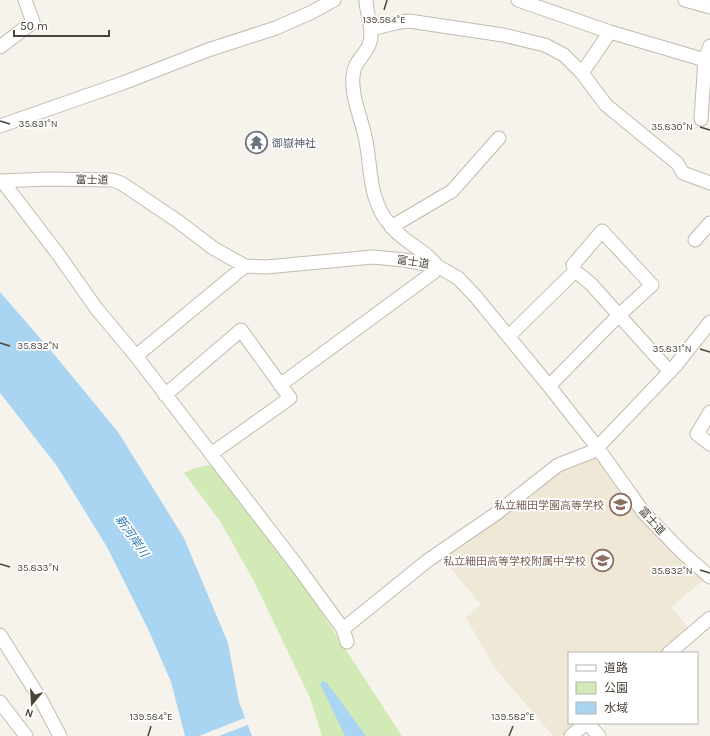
<svg xmlns="http://www.w3.org/2000/svg" width="710" height="736" font-family="Karla,'Noto Sans JP',sans-serif">
<style>
.education{fill:#efe8d6}
.green{fill:#d2eab5}
.water{fill:#a9d4f2}
.pier{fill:#f6f3ec}
.lines{fill:none;stroke-linecap:round;stroke-linejoin:round}
.minor-casing{stroke:#c2bbae;stroke-width:15}
.minor{stroke:#fff;stroke-width:13}
.ticks{fill:none;stroke:#4b4439;stroke-width:1.5}
.labels{text-anchor:middle;dominant-baseline:central;stroke-width:3.5;stroke-linejoin:round;paint-order:stroke}
.worship-label{font-size:11px;fill:#5b616d;stroke:#fff;text-anchor:start}
.street-label{font-size:11px;fill:#4b4439;stroke:#fff}
.education-label{font-size:11px;fill:#785e54;stroke:#fff;text-anchor:end}
.water-label{font-size:12px;font-style:italic;fill:#2e7ab2;stroke:#fff}
.ticks-label{font-size:10px;text-anchor:middle;fill:#4b4439;stroke:#fff;stroke-width:3.5;stroke-linejoin:round;paint-order:stroke}
</style>
<rect width="100%" height="100%" fill="#f6f3ec"/>
<!-- education -->
<path class="education" d="M598 455 705 579 671 607 689 628 660 653H569V723H577L561 736H553L494 667 466 618 481 605 441 557 559 471Z"/>
<!-- green -->
<path class="green" d="M214 464 312 598 402 736H322L310 698 254 581 220 521 184 473C194 467 203 467 214 464Z"/>
<!-- water -->
<path class="water" d="M0 292 53 353 118 432 184 538 228 643 239 702 252 736H185L171 682 149 631 107 547 57 466 0 393Z
M323 681 327 683 366 736H345L320 684Z"/>
<!-- pier -->
<path class="pier" d="M247 717 250 724 219 736H199Z"/>
<g class="lines">
<defs>
<path id="minor" d="M518 0 610 32 705 60
M685 0 710 7
M371 28C385 27 394 22 409 21L503 35 545 45 564 55 582 73 606 105 677 163 683 173 710 183
M0 47 33 22 25 0
M582 73 610 32
M701 119 705 60 710 46
M0 126 123 83 208 50 276 28 312 12 334 0
M0 181 48 179 112 180 121 183 179 222 213 248 245 266 266 267 373 257 404 260 437 266 458 278 476 297 549 386 597 447 644 513 683 553 710 577
M3 182 58 254 96 308 136 356 295 563 343 629 347 642
M391 227 452 191 499 138
M695 240 710 223
M575 271 591 284 670 372
M509 336 575 271 573 265 602 231 652 285 619 315 549 386
M136 356 245 266
M280 385 434 272 437 266C427 252 412 246 400 235 393 230 389 223 384 217 369 193 371 167 366 141 362 119 351 98 353 76 354 60 366 56 370 42 374 28 366 14 366 0
M165 395 241 330 290 398 211 454
M710 412 697 434 710 444
M343 629 427 561 497 513 558 465 594 451 676 365 710 322
M0 635 41 700 60 736
M669 653 710 618
M0 702 26 736
M587 723 599 736
M571 736 586 723"/>
</defs>
<!-- minor casing -->
<use href="#minor" class="minor-casing"/>
<!-- minor -->
<use href="#minor" class="minor"/>
</g>
<!-- ticks -->
<path class="ticks" d="M384 10 387 0M0 121 10 124M700 127 710 130M0 343 10 346M700 349 710 352M0 564 10 567M700 570 710 573M148 736 151 726M509 736 513 726"/>
<!-- icons -->
<defs>
<symbol id="temple-ring" viewBox="-11 -11 22 22"><circle r="9.5" fill="#fff" stroke="#6b7280" stroke-width="1.5"/><path d="M0-6L5-2H3V0L6.5 2.5H4V6H1.5V3h-3V6H-4V2.5H-6.5L-3 0V-2H-5Z" fill="#6b7280"/></symbol>
<symbol id="school-ring" viewBox="-11 -11 22 22"><circle r="9.5" fill="#fff" stroke="#8d6e63" stroke-width="1.5"/><path d="M0-5L7-2L0 1L-7-2ZM-4 1L0 2.5L4 1V4Q0 6-4 4Z" fill="#8d6e63"/></symbol>
</defs>
<g fill-rule="evenodd">
<use href="#temple-ring" x="244" y="130" width="25" height="25"/>
<use href="#school-ring" x="608" y="492" width="25" height="25"/>
<use href="#school-ring" x="590" y="548" width="25" height="25"/>
</g>
<g class="labels">
<!-- worship labels -->
<g class="worship-label">
<text x="272" y="143">御嶽神社</text>
</g>
<!-- street labels -->
<g class="street-label">
<text transform="translate(92 180) rotate(1)">富士道</text>
<text transform="translate(413 262) rotate(9)">富士道</text>
<text transform="translate(652 521) rotate(48)">富士道</text>
</g>
<!-- education labels -->
<g class="education-label">
<text x="604" y="505">私立細田学園高等学校</text>
<text x="586" y="561">私立細田高等学校附属中学校</text>
</g>
<!-- water labels -->
<g class="water-label">
<text transform="translate(132 536) rotate(55)">新河岸川</text>
</g>
</g>
<g class="ticks-label">
<text x="384" y="23">139.584°E</text>
<text x="38" y="127">35.831°N</text>
<text x="672" y="130">35.830°N</text>
<text x="38" y="349">35.832°N</text>
<text x="672" y="352">35.831°N</text>
<text x="38" y="571">35.833°N</text>
<text x="672" y="574">35.832°N</text>
<text x="151" y="720">139.584°E</text>
<text x="513" y="720">139.582°E</text>
</g>
<!-- legend -->
<rect x="568" y="652" width="130" height="72" fill="#ffffff" stroke="#b7b4b0"/>
<rect x="576" y="665" width="20" height="6" fill="#ffffff" stroke="#b7b4b0"/>
<text x="604" y="672" font-size="12" fill="#4b4439">道路</text>
<rect x="576" y="682" width="20" height="12" fill="#d2eab5" stroke="#b7b4b0"/>
<text x="604" y="692" font-size="12" fill="#4b4439">公園</text>
<rect x="576" y="702" width="20" height="12" fill="#a9d4f2" stroke="#b7b4b0"/>
<text x="604" y="712" font-size="12" fill="#4b4439">水域</text>
<!-- north arrow -->
<g transform="translate(32 704) rotate(198)" stroke="#ffffff" stroke-width="3" paint-order="stroke">
<path d="M0-3L7 15L0 10L-7 15Z" fill="#4b4439"/>
<text y="-6" font-size="11" font-weight="bold" text-anchor="middle" fill="#4b4439">N</text>
</g>
<!-- scale -->
<path d="M14 30v6h95v-6" fill="none" stroke="#4b4439" stroke-width="2"/>
<text x="20" y="30" font-size="12" fill="#4b4439" stroke="#ffffff" stroke-width="3" paint-order="stroke">50 m</text>
</svg>
